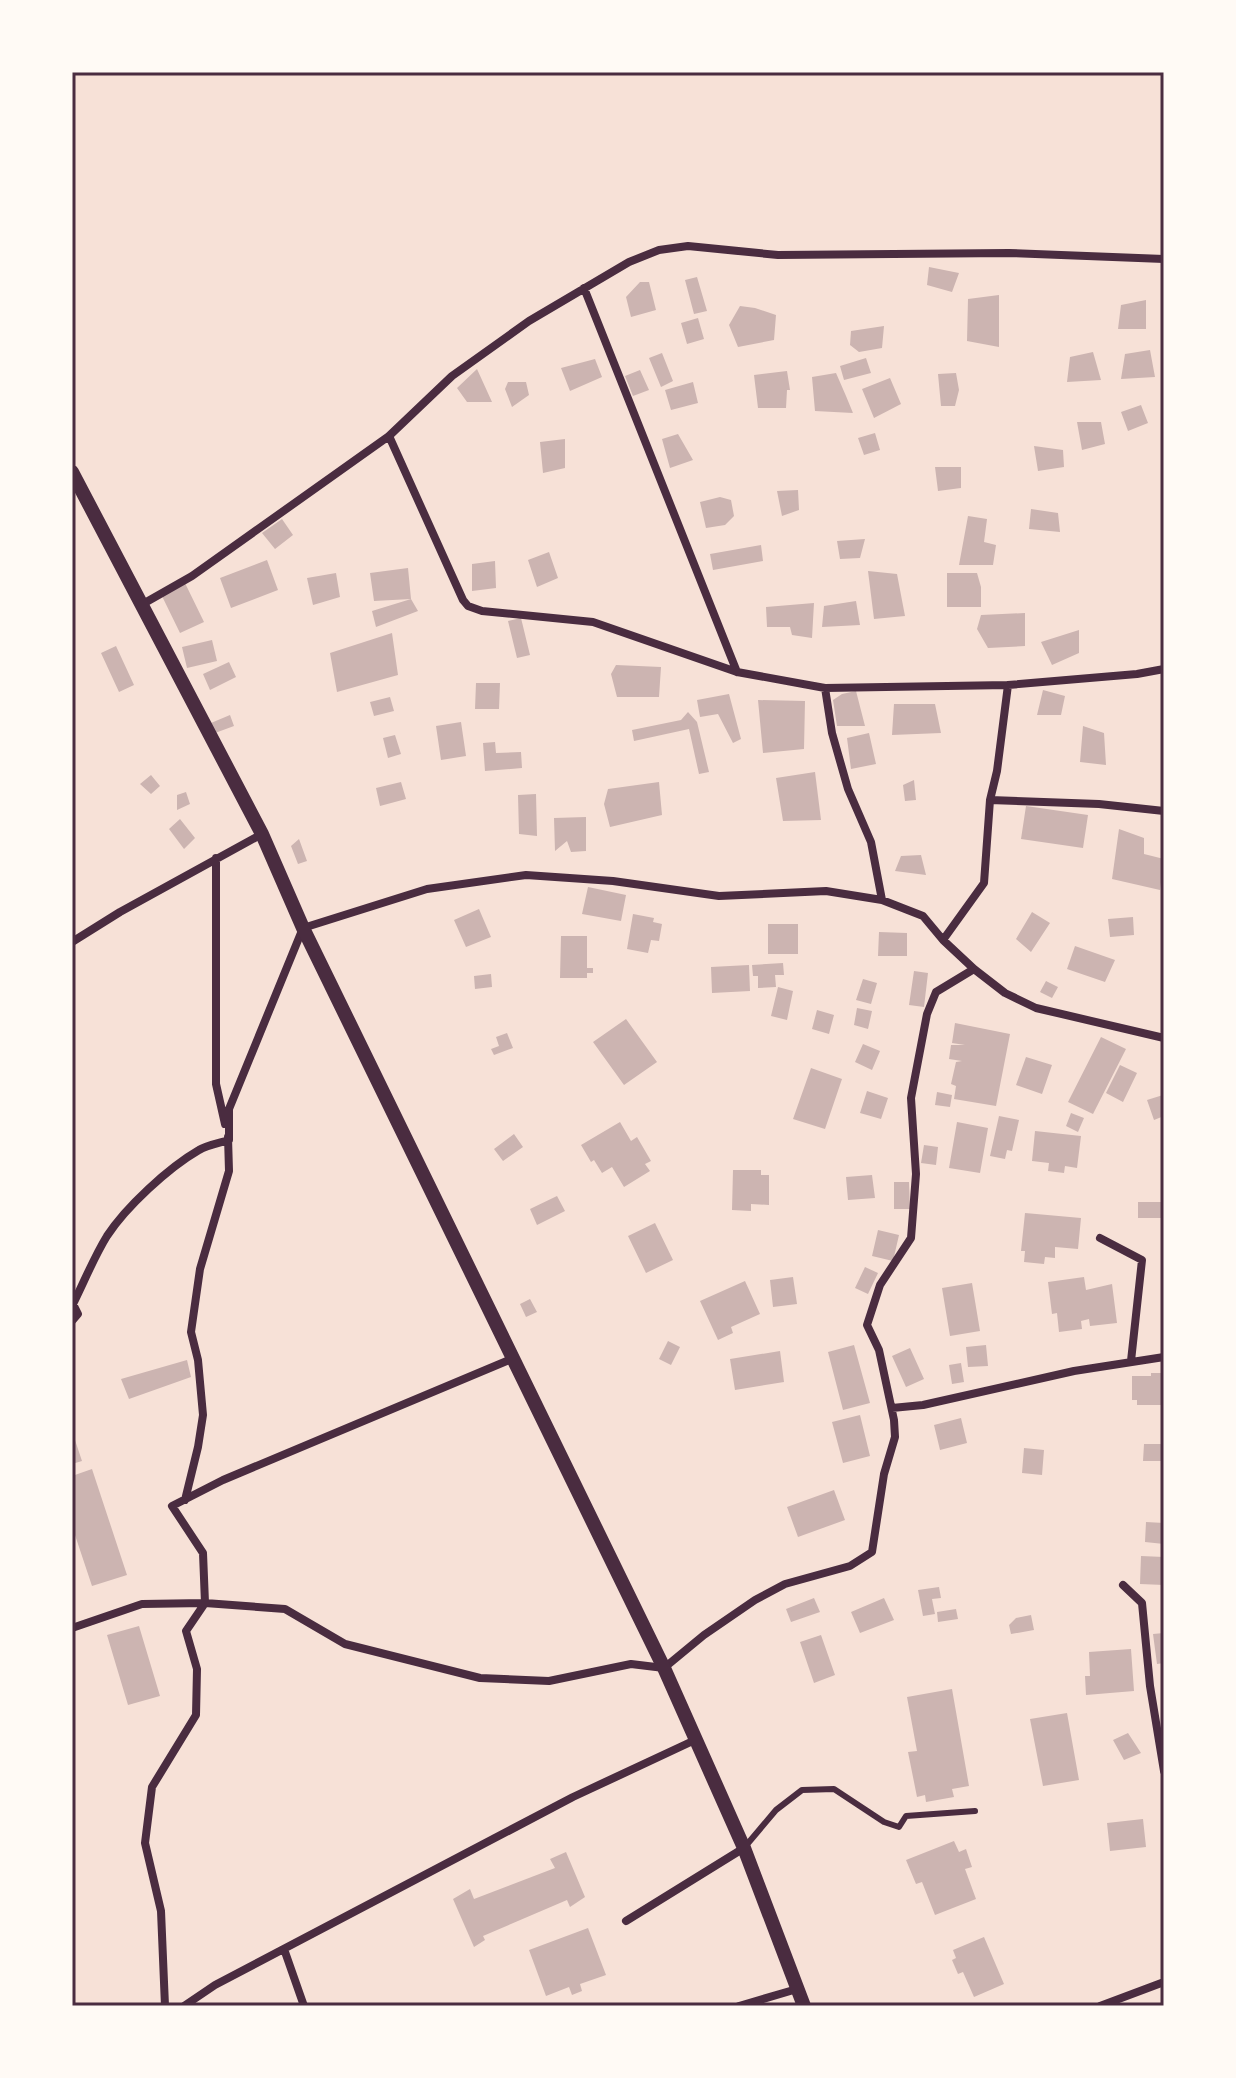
<svg xmlns="http://www.w3.org/2000/svg" width="1236" height="2078" font-family="'Sofia Sans Condensed',sans-serif">
<style>
.building{fill:#ccb4b1}
.lines{fill:none;stroke-linecap:round;stroke-linejoin:round}
.service{stroke:#4a2c40;stroke-width:6}
.minor{stroke:#4a2c40;stroke-width:8}
.tertiary{stroke:#4a2c40;stroke-width:14}
.neatline{fill:none;stroke:#4a2c40;stroke-width:3}
</style>
<rect width="100%" height="100%" fill="#f7e1d7"/>
<!-- building -->
<path class="building" d="M929 267 959 273 952 292 927 285Z
M697 277 707 311 694 314 685 280Z
M640 282H649L656 310 631 317 626 297Z
M999 295V347L967 341 968 299Z
M1146 300V329H1118L1121 305Z
M740 306 755 308 776 315 774 340 738 347 729 325Z
M698 318 704 339 687 344 681 323Z
M884 326 882 348 859 352 850 345 851 331Z
M1150 350 1155 377 1121 379 1125 354Z
M1093 352 1101 380 1067 382 1070 357Z
M662 353 673 381 661 387 649 358Z
M866 358 871 373 844 380 840 366Z
M595 359 602 377 570 391 561 368Z
M477 369 492 402H467L457 388Z
M640 370 649 390 633 396 625 376Z
M787 371 790 390H787L786 408H758L754 375Z
M836 373 846 396 853 413 815 411 812 377Z
M956 373 959 390 955 406H941L938 374Z
M890 378 901 404 874 418 862 389Z
M508 382H526L529 395 512 407 505 389Z
M693 382 698 403 671 410 665 390Z
M1141 405 1148 423 1128 431 1121 412Z
M1077 422H1101L1105 444 1082 450Z
M875 433 880 450 864 455 858 438Z
M678 434 693 460 670 468 662 439Z
M565 439V468L543 473 540 442Z
M1034 446 1063 450 1064 467 1038 471Z
M935 467H961V488L938 491Z
M798 490 799 510 782 516 777 491Z
M720 497 731 500 734 516 725 525 706 528 700 502Z
M1031 509 1058 513 1060 532 1029 529Z
M968 516 987 519 984 542 996 545 993 565H959Z
M282 519 293 535 275 549 262 533Z
M865 539 860 558 840 559 837 541Z
M761 545 763 561 713 570 710 554Z
M549 552 558 578 537 587 528 560Z
M267 560 278 590 231 608 220 578Z
M495 561 496 588 472 591V564Z
M408 568 411 599 418 611 376 627 372 611 411 599 374 601 370 573Z
M868 571 897 574 905 616 874 619Z
M336 573 340 597 313 605 307 578Z
M947 573H977L981 587V607H947Z
M184 581 204 622 180 633 160 592Z
M856 601 860 625 822 627 824 606Z
M814 603 812 638 792 635 790 627H767L766 607Z
M1025 613V646L988 648 977 629 981 615Z
M521 618 530 655 517 658 508 621Z
M1079 630V653L1052 665 1041 642Z
M392 633 398 675 337 692 330 653Z
M212 640 217 661 187 668 182 647Z
M116 646 134 685 119 692 101 653Z
M229 662 236 677 210 690 203 674Z
M616 665 661 667 659 697H617L611 674Z
M476 683H500L499 709H475Z
M1043 690 1065 696 1061 715H1037Z
M856 691 865 726H837L833 700 842 694Z
M729 694 741 739 733 743 718 714 700 717 697 700Z
M390 697 394 711 374 716 370 702Z
M758 700 805 701 804 749 763 753Z
M894 704H935L941 733 892 735Z
M688 712 697 722 709 772 699 774 689 729 634 741 632 730 681 720Z
M230 715 234 726 215 733 211 723Z
M461 722 466 756 441 760 436 726Z
M1083 726 1104 733 1106 765 1080 762Z
M869 733 876 764 851 769 847 738Z
M395 735 401 754 388 758 383 738Z
M495 742 496 753 521 752 522 768 485 771 483 743Z
M815 772 821 820 783 821 776 778Z
M151 775 160 786 151 794 140 784Z
M914 780 916 800 905 801 903 785Z
M401 782 406 799 380 806 376 788Z
M659 782 662 815 610 827 604 804 608 789Z
M186 792 190 804 177 810V795Z
M536 794 537 836 519 834 518 795Z
M1026 806 1088 815 1083 848 1021 839Z
M586 817V851L571 852 567 841 555 851 554 818Z
M180 819 195 838 184 849 169 829Z
M1119 829 1144 838V854L1164 859 1160 890 1112 879Z
M299 839 307 861 298 864 291 846Z
M921 855 926 875 895 871 901 856Z
M588 887 626 895 621 921 582 914Z
M479 909 491 937 466 947 454 920Z
M1032 912 1050 923 1031 952 1016 939Z
M633 914 654 918 653 922 662 924 659 941 651 940 648 953 627 949Z
M1133 917 1134 935 1110 937 1108 919Z
M768 924H798V954H768Z
M879 932 907 933V956H878Z
M561 936H587V968H593V973H587V978H560Z
M1075 946 1115 960 1105 982 1067 969Z
M783 963 784 975H775L776 987 758 988V976H753L752 965Z
M749 965 750 991 712 993 711 967Z
M914 971 928 973 924 1007 909 1005Z
M491 974 492 987 475 989 474 976Z
M863 979 877 983 871 1004 856 1000Z
M1046 981 1058 987 1052 998 1040 992Z
M778 987 793 991 787 1020 771 1016Z
M857 1008 872 1011 868 1029 854 1025Z
M817 1010 834 1015 829 1034 812 1029Z
M626 1019 657 1062 624 1085 593 1042Z
M955 1023 1010 1034 996 1106 954 1099 956 1086 951 1084 956 1062 962 1061 949 1059 951 1045H965L952 1043Z
M507 1033 513 1048 494 1055 491 1049 499 1046 496 1037Z
M1101 1037 1126 1049 1093 1114 1068 1102Z
M863 1044 880 1051 872 1070 855 1062Z
M1026 1057 1052 1065 1042 1094 1016 1085Z
M1120 1065 1137 1073 1123 1102 1106 1093Z
M811 1068 842 1079 825 1129 793 1119Z
M867 1091 888 1098 881 1119 860 1113Z
M937 1092 952 1095 950 1107 935 1105Z
M1163 1095 1164 1116 1154 1120 1147 1100Z
M1071 1113 1084 1118 1078 1132 1066 1126Z
M999 1116 1019 1120 1012 1151 1007 1150 1005 1159 990 1156Z
M620 1122 631 1141 637 1137 651 1161 645 1164 650 1171 624 1187 612 1167 602 1173 594 1160 591 1162 581 1145Z
M957 1122 988 1128 980 1173 949 1168Z
M1035 1131 1081 1136 1077 1168 1065 1166 1064 1173 1048 1171 1049 1163 1032 1161Z
M514 1134 523 1147 503 1161 494 1149Z
M924 1145 938 1147 936 1165 921 1163Z
M733 1170H761V1175H769V1205L751 1204V1211L732 1210Z
M872 1175 875 1198 848 1200 846 1177Z
M894 1182H909L910 1209H894Z
M557 1196 565 1211 537 1225 530 1209Z
M1138 1202H1164V1218H1138Z
M1025 1213 1081 1218 1078 1249 1055 1247V1258L1045 1257 1044 1264 1024 1262 1025 1251H1021Z
M655 1223 673 1260 646 1273 628 1236Z
M878 1230 899 1235 893 1261 872 1256Z
M865 1267 878 1273 868 1294 855 1288Z
M793 1277 797 1304 773 1307 770 1280Z
M1084 1277 1086 1290 1112 1284 1117 1323 1090 1326 1089 1319 1081 1321 1082 1329 1059 1332 1057 1313 1052 1314 1048 1282Z
M745 1281 760 1314 731 1327 733 1333 718 1340 700 1301Z
M972 1283 980 1331 950 1336 942 1288Z
M530 1299 537 1312 526 1317 520 1304Z
M668 1341 680 1347 671 1365 659 1359Z
M854 1345 870 1403 843 1410 828 1352Z
M986 1345 988 1366 968 1367 966 1347Z
M910 1348 924 1379 906 1387 892 1356Z
M780 1351 784 1382 735 1390 730 1359Z
M187 1360 191 1377 129 1399 121 1379Z
M961 1363 964 1382 952 1384 949 1365Z
M1151 1373H1164V1405H1137V1400H1132V1376H1151Z
M860 1415 870 1456 843 1463 832 1422Z
M961 1418 967 1443 940 1450 934 1425Z
M72 1431 82 1461 72 1464Z
M1144 1444H1164V1461H1143Z
M1024 1448 1044 1450 1042 1475 1022 1473Z
M92 1469 127 1575 92 1586 72 1526V1476Z
M834 1490 845 1520 798 1537 787 1507Z
M1146 1522 1164 1523V1544L1145 1542Z
M1141 1556 1164 1557V1585L1140 1584Z
M939 1587 941 1598 932 1599 935 1614 923 1616 918 1590Z
M814 1598 820 1612 791 1622 786 1609Z
M884 1598 894 1620 860 1633 851 1612Z
M956 1609 958 1619 938 1622 937 1612Z
M1031 1615 1034 1630 1011 1634 1009 1625 1016 1618Z
M139 1626 160 1696 128 1705 107 1635Z
M1164 1633V1663L1157 1664 1153 1634Z
M821 1635 835 1675 814 1683 800 1642Z
M1131 1649 1134 1691 1086 1695 1085 1676H1090L1089 1652Z
M952 1689 969 1786 952 1789 954 1797 926 1802 925 1795 917 1797 908 1752 917 1751 907 1697Z
M1067 1713 1079 1780 1043 1786 1030 1719Z
M1128 1733 1141 1753 1124 1760 1113 1740Z
M1143 1819 1146 1847 1110 1851 1107 1823Z
M954 1841 959 1852 966 1849 972 1867 965 1869 976 1899 935 1915 922 1882 916 1884 906 1860Z
M566 1852 585 1897 570 1907 567 1900 483 1936 485 1940 474 1947 453 1899 470 1889 474 1899 555 1868 550 1859Z
M588 1928 606 1975 580 1984 582 1991 572 1995 569 1987 546 1996 529 1950Z
M984 1937 1004 1984 974 1997 963 1972 958 1974 952 1960 956 1958 953 1950Z"/>
<g class="lines">
<!-- service -->
<path class="service" d="M744 1848 776 1810 802 1790 834 1789 884 1822 899 1827 906 1816 975 1811"/>
<!-- minor -->
<path class="minor" d="M584 288 737 672
M389 436 463 600 468 606 482 611 593 622 737 672 825 688 1008 685 1137 674 1164 669
M141 605 192 576 389 436 452 376 529 321 629 262 659 250 688 246 778 255 1009 253 1164 259
M825 688 832 733 848 789 871 842 882 900
M990 800 1099 804 1164 811
M216 858V1084L225 1124
M943 940 984 883 990 800 997 771 1008 685
M72 942 120 912 262 834
M1100 1238 1142 1260 1131 1361
M72 1321 78 1314 73 1304C84 1282 94 1257 107 1236 126 1207 168 1168 199 1150 207 1145 219 1143 229 1140V1109L303 928 427 889 526 875 613 881 719 896 826 891 882 900 923 916 943 940 974 969 1005 993 1036 1008 1164 1038
M892 1408 923 1405 1074 1371 1164 1357
M185 1500 198 1447 203 1415 198 1360 191 1332 200 1269 229 1171 228 1137
M1123 1585 1142 1603 1150 1686 1164 1771
M72 1628 142 1604 205 1603 285 1609 345 1644 480 1678 549 1681 631 1664 664 1668 704 1635 755 1600 785 1584 850 1566 872 1552 884 1474 895 1437 894 1420 879 1350 867 1325 880 1285 911 1238 916 1174 911 1098 927 1014 936 992 974 969
M626 1921 744 1848
M284 1949 304 2006
M165 2006 161 1911 145 1843 152 1787 196 1715 197 1669 186 1631 205 1603 203 1553 172 1506 223 1480 514 1358
M184 2006 215 1985 573 1797 695 1740
M739 2006 797 1989
M1100 2006 1164 1982"/>
<!-- tertiary -->
<path class="tertiary" d="M72 472 262 834 303 928 664 1668 744 1848 804 2006"/>
</g>
<!-- border -->
<rect width="1236" height="2078" fill="none" stroke="#fffaf5" stroke-width="148"/>
<rect x="74" y="74" width="1088" height="1930" class="neatline"/>
</svg>
